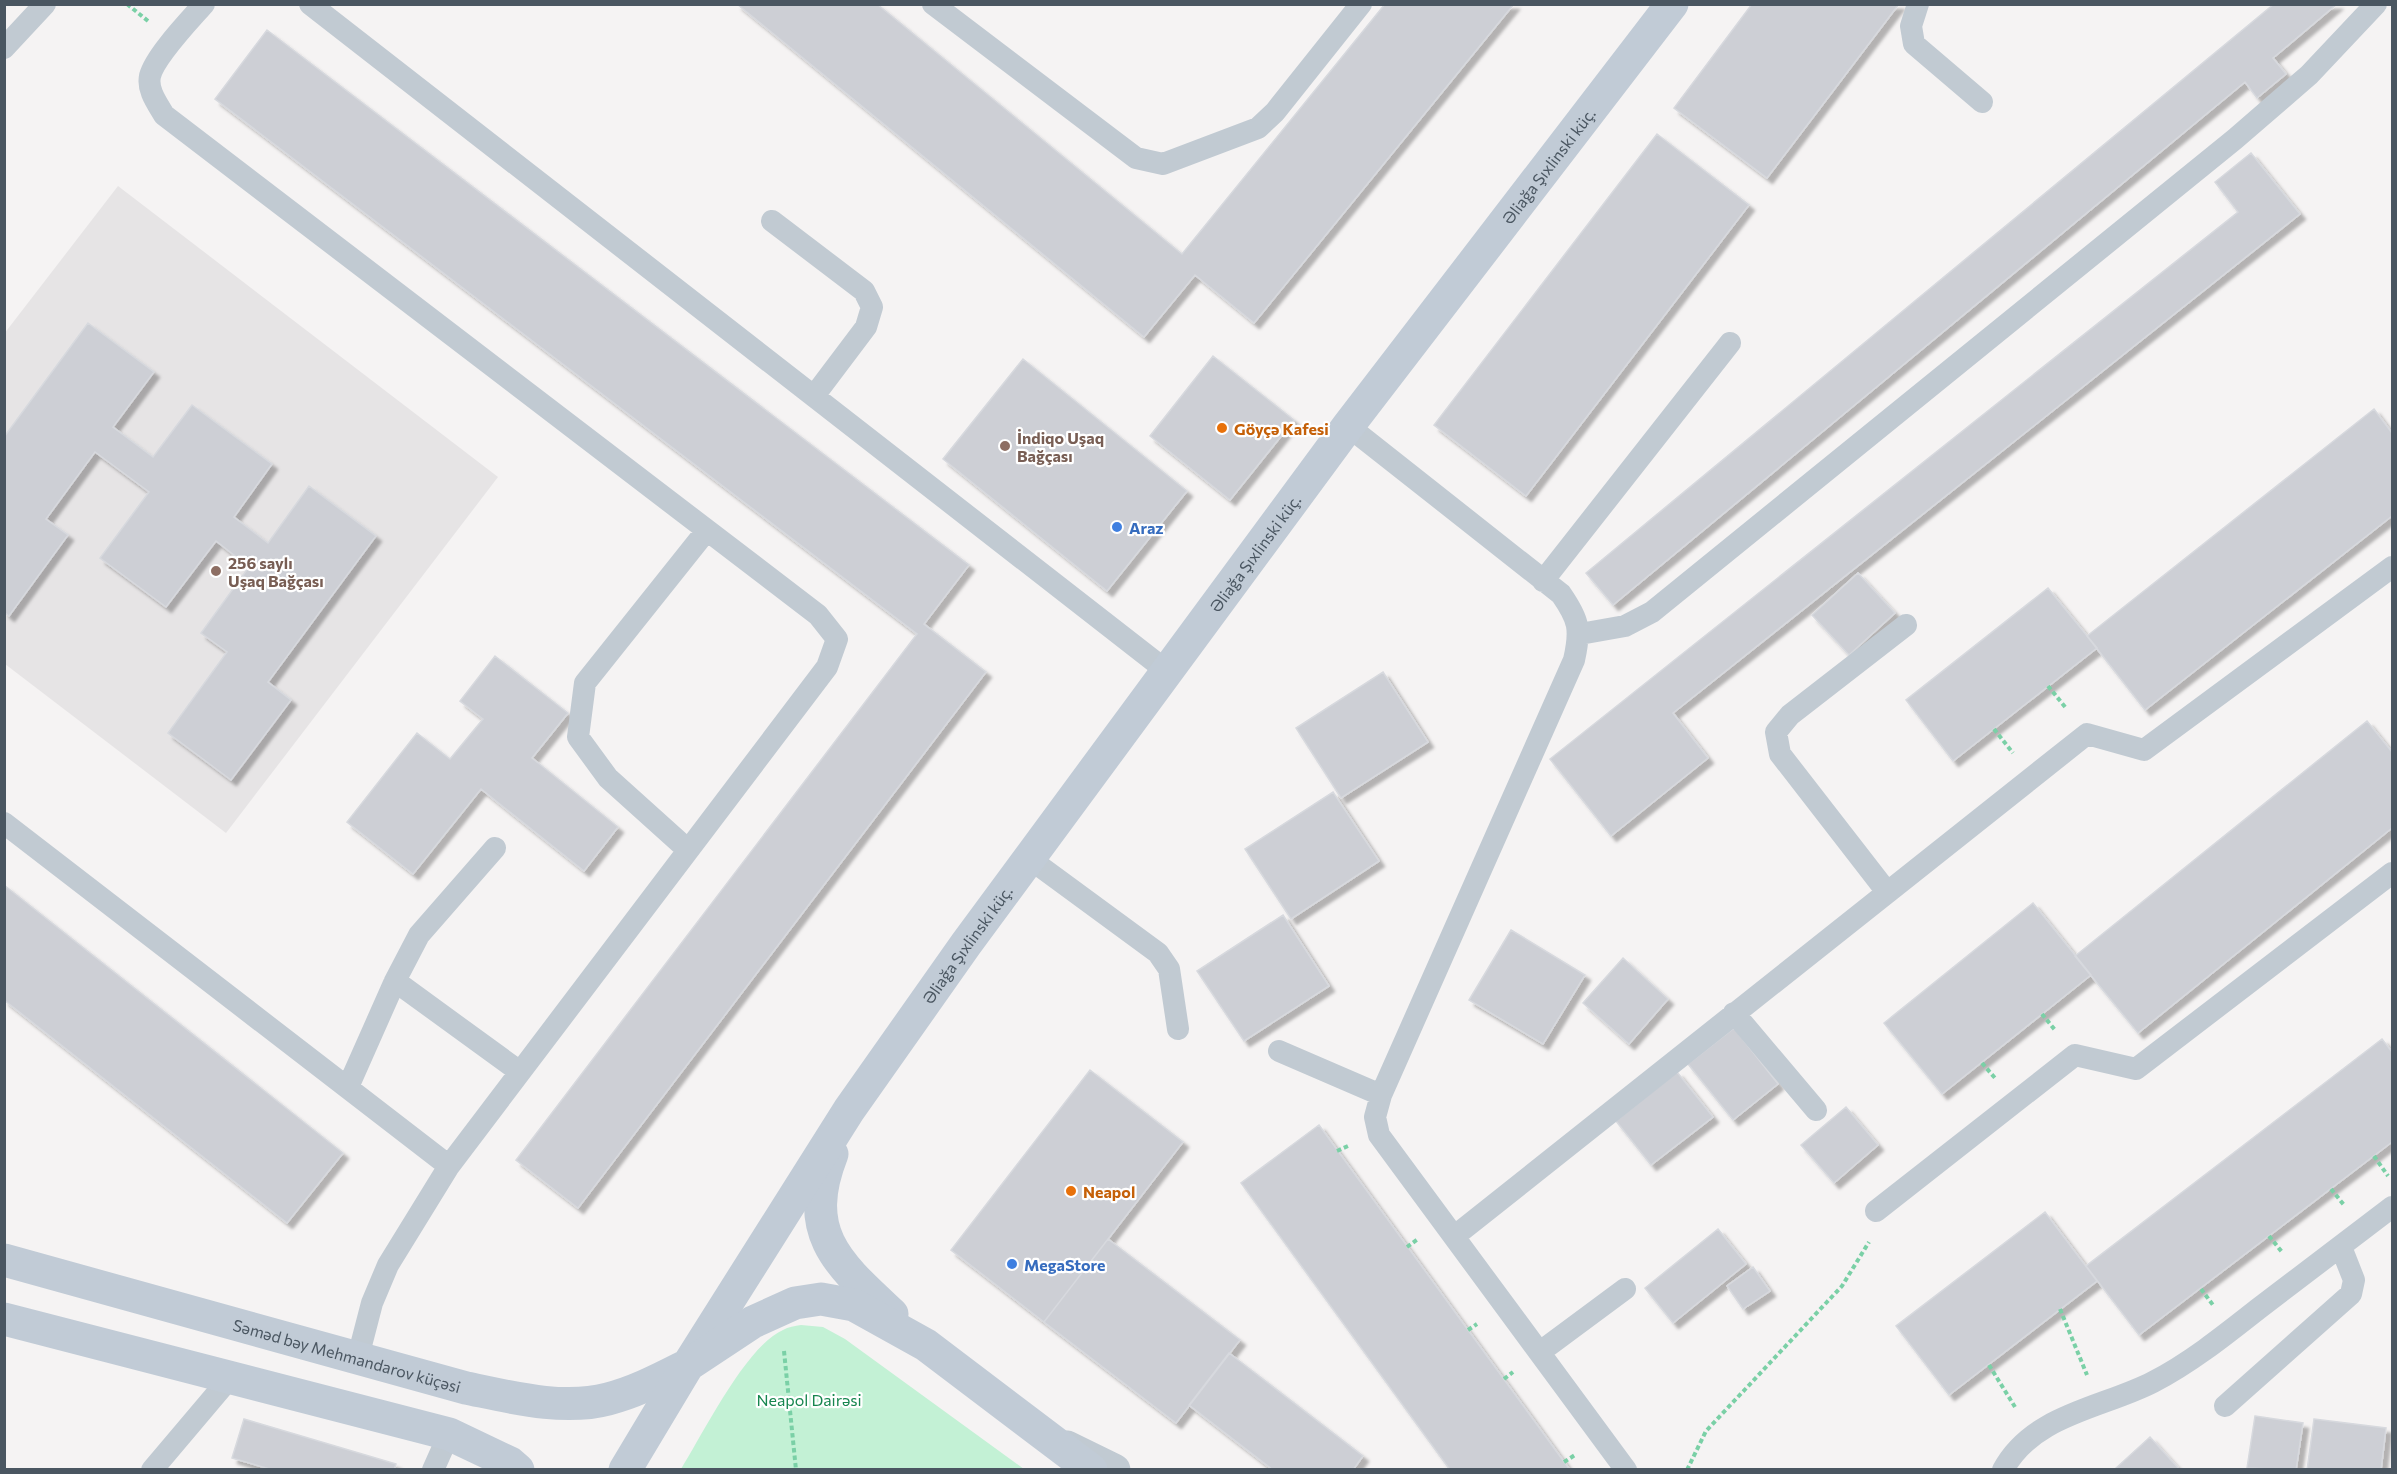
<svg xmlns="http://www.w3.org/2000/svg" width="2397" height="1474" font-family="Commissioner,sans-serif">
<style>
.education{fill:#e6e4e5}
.green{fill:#c3f1d5}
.building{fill:#cdcfd5;stroke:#d7d9de;stroke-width:1.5;filter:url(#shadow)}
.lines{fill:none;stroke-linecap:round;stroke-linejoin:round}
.path{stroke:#7ad0a6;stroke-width:4;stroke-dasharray:4.5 3;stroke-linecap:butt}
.lane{stroke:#c1cad2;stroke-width:22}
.street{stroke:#c1cad2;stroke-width:33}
.secondary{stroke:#c1cbd6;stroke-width:33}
.food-dot{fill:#e8710a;stroke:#fff;stroke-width:2}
.education-dot{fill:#8d6e63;stroke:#fff;stroke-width:2}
.shop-dot{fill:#3f7fe0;stroke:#fff;stroke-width:2}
.labels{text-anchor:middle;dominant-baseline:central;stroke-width:4.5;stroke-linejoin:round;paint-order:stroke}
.street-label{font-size:16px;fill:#4a5661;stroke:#fff}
.food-label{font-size:16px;font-weight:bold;fill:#c56008;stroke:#fff;text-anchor:start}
.education-label{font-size:16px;font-weight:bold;fill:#785e54;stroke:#fff;text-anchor:start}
.shop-label{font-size:16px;font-weight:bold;fill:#366cbe;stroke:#fff;text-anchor:start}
.park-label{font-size:16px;fill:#17864f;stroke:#fff}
</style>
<defs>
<filter id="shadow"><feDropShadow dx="5.5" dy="5.5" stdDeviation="1.5" flood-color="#0004"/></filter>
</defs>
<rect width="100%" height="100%" fill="#f5f3f3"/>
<!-- education -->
<path class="education" d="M118 186 498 477 226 833 5 664 4 334Z"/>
<!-- green -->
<path class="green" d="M801 1325 823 1327 845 1339 1024 1469H681C703 1434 746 1346 783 1330 788 1327 795 1326 801 1325Z"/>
<!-- building -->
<path class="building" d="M737 4H877L1182 254 1385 4H1514L1254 323 1195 275 1144 337Z
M1752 4H1899L1767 178 1674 108Z
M2274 4H2337L2273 58 2286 74 2257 98 2245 82 1613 605 1586 573Z
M267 30 969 565 924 624 986 672 578 1208 516 1160 917 634 215 99Z
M1657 134 1749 205 1526 496 1434 425Z
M2251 153 2300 214 1673 713 1708 758 1611 836 1550 759 2238 212 2215 182Z
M88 323 154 372 113 427 153 457 192 405 272 464 234 517 268 543 309 486 376 536 268 682 291 700 231 780 168 733 227 652 201 633 249 567 216 541 166 607 100 558 149 492 95 452 46 519 68 535 9 616 4 612V437Z
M1213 356 1294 420 1230 500 1150 436Z
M1023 359 1187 491 1107 591 943 459Z
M2374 409 2392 433V516L2145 710 2087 636Z
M1858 573 1895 613 1849 655 1812 615Z
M2048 588 2097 648 1953 761 1906 700Z
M495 656 568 713 532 758 618 827 584 871 481 789 413 874 347 822 417 733 450 759 483 719 460 701Z
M1383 672 1428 742 1341 798 1296 728Z
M2367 721 2392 752V828L2138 1033 2075 956Z
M1333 792 1379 861 1291 919 1245 849Z
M4 885 343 1153 287 1223 4 1000Z
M2033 903 2091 975 1942 1094 1884 1023Z
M1283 915 1329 986 1244 1041 1197 971Z
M1511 930 1585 975 1543 1044 1469 1000Z
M1623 958 1668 999 1629 1044 1583 1003Z
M1734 1028 1778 1084 1733 1120 1688 1064Z
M2382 1039 2392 1052V1142L2139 1335 2086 1266Z
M1090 1070 1183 1142 1044 1322 951 1250Z
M1677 1072 1713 1117 1651 1165 1616 1121Z
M1846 1107 1878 1145 1834 1183 1801 1145Z
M1319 1125 1468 1330 1570 1470H1450L1241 1183Z
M2045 1212 2097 1281 1949 1395 1896 1326Z
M1718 1229 1746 1264 1673 1323 1645 1288Z
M1108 1239 1240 1340 1176 1423 1044 1322Z
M1753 1267 1770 1291 1743 1309 1727 1286Z
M1229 1353 1363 1456 1353 1470H1273L1189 1405Z
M2255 1416 2303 1423 2296 1470 2247 1468Z
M244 1419 396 1464 394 1470H273L232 1458Z
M2314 1419 2386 1428 2381 1470H2307Z
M2150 1437 2180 1470H2116L2115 1469Z"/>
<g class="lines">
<!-- path -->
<path class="path" d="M127 4 148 21
M2048 686 2066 708
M1994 729 2013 753
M2042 1014 2055 1030
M1982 1063 1995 1078
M1337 1151 1348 1146
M2374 1156 2388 1176
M2331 1189 2344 1205
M2269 1236 2282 1252
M1407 1247 1418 1239
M2201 1289 2213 1305
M2060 1309 2087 1375
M1468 1330 1477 1324
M784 1351 796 1470
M1989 1365 2015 1407
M1504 1379 1513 1372
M1564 1462 1575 1455
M1687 1470 1706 1431 1842 1286 1869 1242"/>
<!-- lane -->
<path class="lane" d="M204 4C190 20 155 56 150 76 147 90 157 103 164 115L818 615 837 639 827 667 449 1166 388 1265 372 1303 358 1357
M310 4 1168 672
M933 4 1136 158 1163 164 1258 128 1275 112 1361 4
M1918 4 1911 26 1914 44 1982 102
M4 48 45 4
M772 221 864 291 872 307 866 327 814 396
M1348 426 1561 594C1579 620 1581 629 1574 660L1381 1095 1375 1117 1379 1135 1626 1470
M1543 581 1730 343
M1580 634 1625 626 1652 612 2235 139 2309 75 2376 4
M4 823 449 1166
M688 850 608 778 578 737 585 683 707 530
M1030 859 1158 953 1169 969 1178 1029
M1887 892 1780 754 1776 732 1790 715 1906 625
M395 981 520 1072
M1734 1013 1816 1110
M1279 1051 1381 1095
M348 1087 395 981 419 935 495 848
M1876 1211 2075 1055 2136 1069 2392 873
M1456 1235 2087 734 2144 750 2392 567
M1540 1352 1625 1289
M2225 1406 2351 1294 2354 1280 2341 1247
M152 1470 229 1379
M433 1470 449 1434
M2003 1470C2033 1414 2103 1408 2153 1382 2190 1363 2225 1335 2258 1309 2303 1275 2348 1241 2392 1207"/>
<!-- street -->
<path class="street" d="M1067 1447 1114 1470"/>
<!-- secondary -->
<g class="secondary">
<path d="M832 1154C801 1233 837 1263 892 1314"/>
<path id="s1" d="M4 1260 466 1388C510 1397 563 1411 608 1399 636 1392 662 1378 688 1365L849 1110 966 944 1348 426 1672 4"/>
<path d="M4 1319 449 1434 510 1463 518 1470"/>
<path d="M625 1470 688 1365 753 1322 795 1303 821 1299 854 1305 926 1345 1091 1470"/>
</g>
</g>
<!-- markers -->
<g class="food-dot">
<circle cx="1222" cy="428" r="6"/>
<circle cx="1071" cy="1191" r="6"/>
</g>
<g class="education-dot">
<circle cx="1005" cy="446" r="6"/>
<circle cx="216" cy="571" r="6"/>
</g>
<g class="shop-dot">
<circle cx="1117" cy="527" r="6"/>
<circle cx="1012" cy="1264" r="6"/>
</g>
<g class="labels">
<!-- street labels -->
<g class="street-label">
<text stroke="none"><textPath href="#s1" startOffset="2187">Əliağa Şıxlinski küç.</textPath></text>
<text stroke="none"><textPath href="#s1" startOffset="1701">Əliağa Şıxlinski küç.</textPath></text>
<text stroke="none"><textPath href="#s1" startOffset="1215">Əliağa Şıxlinski küç.</textPath></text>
<text stroke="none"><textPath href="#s1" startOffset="356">Səməd bəy Mehmandarov küçəsi</textPath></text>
</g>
<!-- food labels -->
<g class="food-label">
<text x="1234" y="428">Göyçə Kafesi</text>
<text x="1083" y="1191">Neapol</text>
</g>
<!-- education labels -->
<g class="education-label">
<text x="1017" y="437">İndiqo Uşaq<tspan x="1017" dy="18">Bağçası</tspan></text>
<text x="228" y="562">256 saylı<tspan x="228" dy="18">Uşaq Bağçası</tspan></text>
</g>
<!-- shop labels -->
<g class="shop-label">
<text x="1129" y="527">Araz</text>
<text x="1024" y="1264">MegaStore</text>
</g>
<!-- park labels -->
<g class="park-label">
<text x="809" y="1399">Neapol Dairəsi</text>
</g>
</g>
<!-- border -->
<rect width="2397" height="1474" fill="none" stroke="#4a5661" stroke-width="12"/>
</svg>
